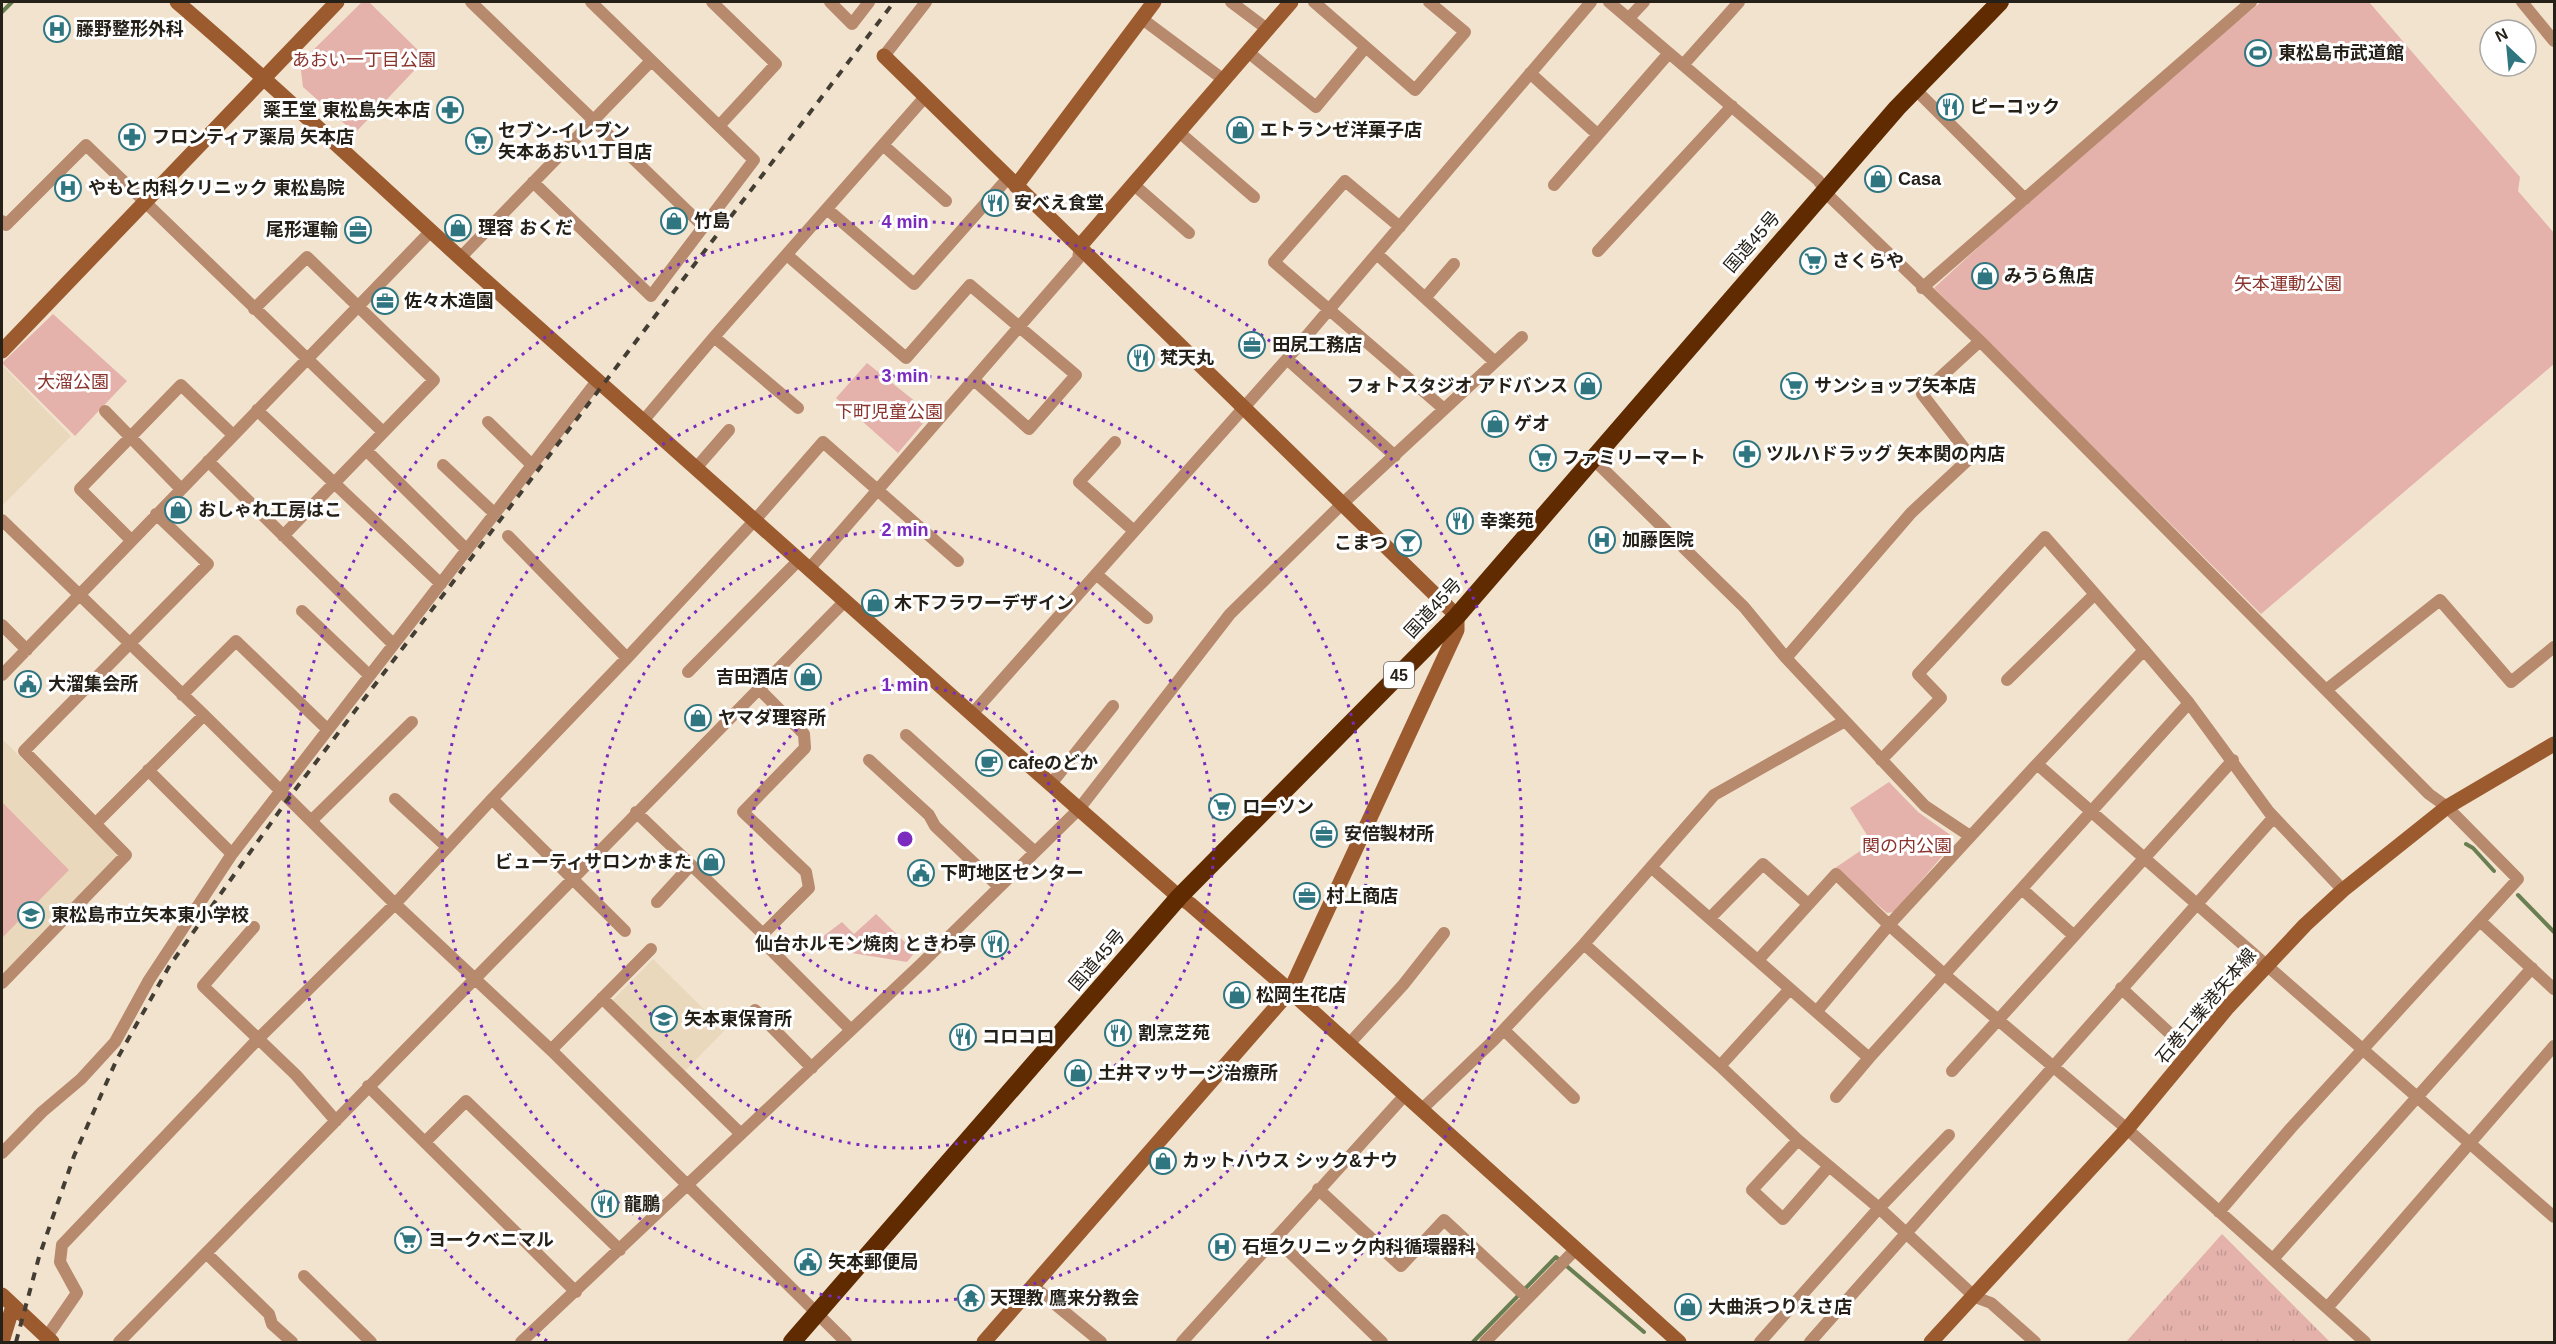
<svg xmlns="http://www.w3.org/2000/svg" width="2556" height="1344" font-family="Helvetica,'Noto Sans JP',sans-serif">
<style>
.built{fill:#ead8bc}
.grass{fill:url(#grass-tufts)}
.park{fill:#e4b1ab}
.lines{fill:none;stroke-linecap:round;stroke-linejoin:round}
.stream{stroke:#697e51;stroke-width:4}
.street{stroke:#b7896d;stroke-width:12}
.secondary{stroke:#9c5b2f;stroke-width:15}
.highway{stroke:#602b00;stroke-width:18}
.rail{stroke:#433d33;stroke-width:4;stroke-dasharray:8 8;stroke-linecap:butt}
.ring{fill:none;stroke:#7b2cbf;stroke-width:3;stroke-dasharray:3 6}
.labels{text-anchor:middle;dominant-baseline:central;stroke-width:6;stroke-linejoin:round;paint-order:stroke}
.shield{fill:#fff;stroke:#66635d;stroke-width:1.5}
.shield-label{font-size:16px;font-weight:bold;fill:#252018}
.poi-label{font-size:18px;font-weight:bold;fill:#252018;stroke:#fff;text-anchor:start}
.park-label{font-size:18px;fill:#8b332d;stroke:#fff}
.street-label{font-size:18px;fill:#252018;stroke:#fff}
.centre{fill:#7b2cbf;stroke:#fff;stroke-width:3}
.ring-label{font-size:18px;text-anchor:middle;font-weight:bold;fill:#7b2cbf;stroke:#fff;stroke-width:6;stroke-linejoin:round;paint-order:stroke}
</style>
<defs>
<pattern id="grass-tufts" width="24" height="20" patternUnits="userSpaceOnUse" patternTransform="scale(1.5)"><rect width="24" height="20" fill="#e4b1ab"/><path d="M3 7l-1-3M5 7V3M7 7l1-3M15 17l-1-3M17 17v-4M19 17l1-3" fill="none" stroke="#c39892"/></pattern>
</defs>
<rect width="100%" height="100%" fill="#f1e3ce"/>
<!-- built -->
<path class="built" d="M3 366 71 436 3 505 2 368Z
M2 739 121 855 2 976Z
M653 959 725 1030 676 1080 604 1009Z"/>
<!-- grass -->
<path class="grass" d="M2222 1234 2330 1342H2126Z"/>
<!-- park -->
<path class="park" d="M362 2H369L426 58 355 133 303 87 300 63Z
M2261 2H2369L2520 177 2518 191 2554 233V364L2261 614 1934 288 2095 140Z
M53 314 127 381 75 436 2 363Z
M867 363 931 414 898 453 836 398Z
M1889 782 1918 812 1952 836 1951 846 1894 912 1887 913 1835 868 1872 843 1850 808Z
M2 802 69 870 2 938Z
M876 914 915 952 907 962 815 947 813 944 842 922 854 934Z"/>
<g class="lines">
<!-- stream -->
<path class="stream" d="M2 12 12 2
M2466 844 2473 848 2494 871
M2518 895 2554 932
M1473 1342 1556 1257 1644 1332"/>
<!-- street -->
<path class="street" d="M471 2 704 227
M712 2 776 64 719 126
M830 2 852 24 869 2
M1231 2 1267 29
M1314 2 1415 90 1465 32 1429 2
M1609 2 1818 180 1831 198 1980 341 2429 794 2447 807 2518 879 2291 1128 2219 1212
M2522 2 2554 41
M1141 18 1224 80
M1629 18 1644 2
M1248 52 1316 107 1365 48
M884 56 926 2
M1683 65 1739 2
M1530 73 1597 134
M1915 89 2025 199
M1179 132 1254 197
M883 145 946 201
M533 182 651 296 754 160 591 2
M1133 184 1189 233
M1554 185 1669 53
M827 209 914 284 1008 178
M2 221 6 225 86 145 383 432
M1400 227 1345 181 1274 262 1444 409
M1598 251 1732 106
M1377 254 1495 362
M787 255 906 358 970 285 1076 375 1029 429 974 380
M460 258 651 61
M1922 288 2251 2
M1425 298 1454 264
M254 309 307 257 434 380 283 536
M714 337 798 408
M1287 359 1395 456
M257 410 441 584
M105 411 181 489
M643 421 714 337 925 97
M488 422 532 465
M1115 442 1079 482 1134 531
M366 450 466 549
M1592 458 1744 607 1786 658 1925 806 1970 836
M208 461 393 644
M443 465 494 513
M696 468 729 430
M2 520 204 715 395 904 551 1050 846 1342
M508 536 627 658
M131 540 80 489 181 385 233 435
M809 569 1078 259 1080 246
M1096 574 1147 618
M302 611 369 675
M2 625 27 650
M1786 658 1911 513 1971 457 1922 394 1980 341
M688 672 799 560
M2 675 431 231
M2007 680 2095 594
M759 689 804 734 805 748 743 812 806 872 809 888 763 934
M2326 690 2440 600 2511 682 2554 647
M182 695 236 641 327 729
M972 714 1287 359 1591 2
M906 735 1035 852
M869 760 929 815 935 826 999 887
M1881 760 1941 698 1918 674 2045 537 2144 650
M2037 764 2144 650 2189 703
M148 770 232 854
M1051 784 1113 706
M395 799 447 847
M492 799 625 931
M636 812 763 934 769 948 851 1030
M311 821 412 722
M96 823 204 715
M1651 867 1869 1058 2189 703 2269 812 2343 890
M2022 889 2073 935
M657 902 691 865
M1710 918 1763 864 1808 904
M2480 921 2554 989
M254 927 203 986 296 1075 336 1121
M1584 944 1714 795 1845 721
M1759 959 1836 874 1889 925 1817 1011
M2 983 126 855 24 751 208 564 156 514
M2121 988 2191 1053
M602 998 741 1134
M755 1010 812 1068
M1504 1030 1574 1098
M1348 1045 1403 985 1444 933
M551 1050 651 949
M1720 1066 1790 989
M1952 1071 2233 760
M368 1086 576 1292
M1836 1097 1869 1058
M1421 1110 1495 1039 1584 944 1720 1066 1798 1140 1879 1208 1975 1297 1991 1303 2035 1342
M1798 1140 1752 1190 1783 1219 1829 1166
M425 1142 466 1101 620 1250
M2 1153 42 1112 81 1079 115 1042 149 980 232 854 597 381
M1318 1189 1401 1266 1444 1220 1528 1298
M1275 1238 1382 1342
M206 1253 269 1314 272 1324 292 1342
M2273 1259 2532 968
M304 1276 371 1342
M1033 1286 1101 1342
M2327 1308 2554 1046
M46 1338 77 1293 60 1262 62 1245 258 1039 395 904 492 799 627 658 755 520 823 442 958 561
M119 1342 844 602
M521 1342 921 964 1079 809 1230 614 1342 504 1522 337
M1182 1342 1405 1095
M1485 1342 1576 1249
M1760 1342 1879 1208 1949 1135
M1810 1342 2273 818
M2365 1342 2127 1129 1945 975 1889 925 2037 764 2554 1217"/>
<!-- secondary -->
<path class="secondary" d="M177 2C280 90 377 183 478 274 711 483 944 691 1179 897L1190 904 1290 991 1679 1342
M884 56 1457 616V630L1290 991 984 1342
M1016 186 1154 2
M1080 246 1291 2
M2 351 337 2
M2 1295 52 1342
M2 1342 13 1306
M1931 1342 2127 1129 2228 1007 2305 925 2343 890 2447 807 2554 744"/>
<!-- highway -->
<path class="highway" d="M792 1342 1179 897 1457 616 1897 108 2000 2"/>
<!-- rail -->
<path class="rail" d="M16 1342 39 1257 74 1156 117 1059 170 965 288 799 894 2"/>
</g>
<!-- distance rings -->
<g class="ring">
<circle cx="905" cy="839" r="154"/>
<circle cx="905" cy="839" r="309"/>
<circle cx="905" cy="839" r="463"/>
<path d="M547 1341A617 617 0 1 1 1263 1341"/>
</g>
<!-- icons -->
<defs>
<symbol id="hospital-ring" viewBox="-11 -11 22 22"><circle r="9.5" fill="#fff" stroke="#2f7681" stroke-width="1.5"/><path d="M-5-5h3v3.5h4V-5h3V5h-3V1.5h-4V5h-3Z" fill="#2f7681"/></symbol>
<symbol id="stadium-ring" viewBox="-11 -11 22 22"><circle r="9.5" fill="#fff" stroke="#2f7681" stroke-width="1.5"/><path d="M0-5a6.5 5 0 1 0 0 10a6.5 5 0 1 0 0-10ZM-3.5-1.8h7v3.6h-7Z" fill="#2f7681"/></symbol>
<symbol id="restaurant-ring" viewBox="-11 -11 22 22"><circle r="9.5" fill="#fff" stroke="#2f7681" stroke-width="1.5"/><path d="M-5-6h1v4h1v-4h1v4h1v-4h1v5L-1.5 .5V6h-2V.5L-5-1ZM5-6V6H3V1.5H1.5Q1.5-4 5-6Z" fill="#2f7681"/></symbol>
<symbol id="pharmacy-ring" viewBox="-11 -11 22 22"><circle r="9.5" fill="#fff" stroke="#2f7681" stroke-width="1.5"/><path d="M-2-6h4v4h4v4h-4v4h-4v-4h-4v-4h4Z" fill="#2f7681"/></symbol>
<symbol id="shop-ring" viewBox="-11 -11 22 22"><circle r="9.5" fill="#fff" stroke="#2f7681" stroke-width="1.5"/><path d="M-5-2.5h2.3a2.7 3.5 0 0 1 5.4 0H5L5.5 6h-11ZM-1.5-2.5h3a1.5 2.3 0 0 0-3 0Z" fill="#2f7681"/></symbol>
<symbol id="supermarket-ring" viewBox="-11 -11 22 22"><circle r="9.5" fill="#fff" stroke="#2f7681" stroke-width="1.5"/><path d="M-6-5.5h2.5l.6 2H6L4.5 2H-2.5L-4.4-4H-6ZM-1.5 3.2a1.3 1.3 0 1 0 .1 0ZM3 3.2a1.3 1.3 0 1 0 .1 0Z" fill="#2f7681"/></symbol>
<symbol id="office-ring" viewBox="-11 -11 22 22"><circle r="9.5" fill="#fff" stroke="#2f7681" stroke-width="1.5"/><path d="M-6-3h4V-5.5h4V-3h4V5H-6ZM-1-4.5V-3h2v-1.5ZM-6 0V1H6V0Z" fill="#2f7681"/></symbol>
<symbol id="bar-ring" viewBox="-11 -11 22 22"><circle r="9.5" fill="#fff" stroke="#2f7681" stroke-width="1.5"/><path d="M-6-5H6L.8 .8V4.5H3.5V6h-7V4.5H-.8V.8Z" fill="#2f7681"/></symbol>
<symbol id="civic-ring" viewBox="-11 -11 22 22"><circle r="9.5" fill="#fff" stroke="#2f7681" stroke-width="1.5"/><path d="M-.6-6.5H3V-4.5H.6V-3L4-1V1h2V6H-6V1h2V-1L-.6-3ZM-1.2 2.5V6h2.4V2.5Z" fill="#2f7681"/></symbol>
<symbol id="cafe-ring" viewBox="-11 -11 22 22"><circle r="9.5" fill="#fff" stroke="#2f7681" stroke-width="1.5"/><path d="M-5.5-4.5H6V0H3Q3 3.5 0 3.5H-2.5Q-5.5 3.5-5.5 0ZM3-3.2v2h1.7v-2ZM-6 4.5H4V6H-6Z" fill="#2f7681"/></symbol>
<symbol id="school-ring" viewBox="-11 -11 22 22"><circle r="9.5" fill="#fff" stroke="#2f7681" stroke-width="1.5"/><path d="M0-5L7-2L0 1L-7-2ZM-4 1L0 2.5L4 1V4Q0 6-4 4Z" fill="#2f7681"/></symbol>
<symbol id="temple-ring" viewBox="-11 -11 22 22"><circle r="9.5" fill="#fff" stroke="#2f7681" stroke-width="1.5"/><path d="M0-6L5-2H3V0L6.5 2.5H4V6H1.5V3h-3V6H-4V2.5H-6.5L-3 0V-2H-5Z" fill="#2f7681"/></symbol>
</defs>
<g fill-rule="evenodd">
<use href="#hospital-ring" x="42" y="14" width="30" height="30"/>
<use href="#stadium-ring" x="2243" y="38" width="30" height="30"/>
<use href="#restaurant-ring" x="1935" y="92" width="30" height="30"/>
<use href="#pharmacy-ring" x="435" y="95" width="30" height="30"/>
<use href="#shop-ring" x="1225" y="115" width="30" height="30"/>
<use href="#pharmacy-ring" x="117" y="122" width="30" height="30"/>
<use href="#supermarket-ring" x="464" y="126" width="30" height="30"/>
<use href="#shop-ring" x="1863" y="164" width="30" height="30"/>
<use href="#hospital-ring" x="53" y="173" width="30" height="30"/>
<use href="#restaurant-ring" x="980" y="188" width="30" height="30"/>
<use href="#shop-ring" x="659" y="206" width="30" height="30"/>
<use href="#shop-ring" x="443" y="213" width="30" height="30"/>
<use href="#office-ring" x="343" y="215" width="30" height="30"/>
<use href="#supermarket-ring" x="1798" y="246" width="30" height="30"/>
<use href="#shop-ring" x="1970" y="261" width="30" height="30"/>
<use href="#office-ring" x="370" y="286" width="30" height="30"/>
<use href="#office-ring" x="1237" y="330" width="30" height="30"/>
<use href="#restaurant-ring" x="1126" y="343" width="30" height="30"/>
<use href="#shop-ring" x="1573" y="371" width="30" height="30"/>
<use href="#supermarket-ring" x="1779" y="371" width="30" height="30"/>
<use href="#shop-ring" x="1480" y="409" width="30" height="30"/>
<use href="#pharmacy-ring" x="1732" y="439" width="30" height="30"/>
<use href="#supermarket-ring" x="1528" y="443" width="30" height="30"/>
<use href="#shop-ring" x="163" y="495" width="30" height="30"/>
<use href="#restaurant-ring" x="1445" y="506" width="30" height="30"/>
<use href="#hospital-ring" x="1587" y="525" width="30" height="30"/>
<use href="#bar-ring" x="1393" y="528" width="30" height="30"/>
<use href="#shop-ring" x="860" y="588" width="30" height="30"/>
<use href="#shop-ring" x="793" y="662" width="30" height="30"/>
<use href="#civic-ring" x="13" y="669" width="30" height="30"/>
<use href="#shop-ring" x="683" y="703" width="30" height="30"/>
<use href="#cafe-ring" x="974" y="748" width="30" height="30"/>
<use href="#supermarket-ring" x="1207" y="792" width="30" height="30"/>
<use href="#office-ring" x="1309" y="819" width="30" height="30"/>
<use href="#shop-ring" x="696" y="847" width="30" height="30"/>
<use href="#civic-ring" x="906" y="858" width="30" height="30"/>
<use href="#office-ring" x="1292" y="881" width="30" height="30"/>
<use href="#school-ring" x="16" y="900" width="30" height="30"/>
<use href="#restaurant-ring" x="980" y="929" width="30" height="30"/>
<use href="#shop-ring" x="1222" y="980" width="30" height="30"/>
<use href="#school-ring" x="649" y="1004" width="30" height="30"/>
<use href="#restaurant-ring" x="1103" y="1018" width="30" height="30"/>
<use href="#restaurant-ring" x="948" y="1022" width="30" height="30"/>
<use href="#shop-ring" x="1063" y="1058" width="30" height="30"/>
<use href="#shop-ring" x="1148" y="1146" width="30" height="30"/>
<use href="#restaurant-ring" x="590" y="1189" width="30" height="30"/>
<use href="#supermarket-ring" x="393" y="1225" width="30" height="30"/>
<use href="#hospital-ring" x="1207" y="1232" width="30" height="30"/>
<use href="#civic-ring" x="793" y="1247" width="30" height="30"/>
<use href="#temple-ring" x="956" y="1283" width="30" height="30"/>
<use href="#shop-ring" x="1673" y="1292" width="30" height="30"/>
</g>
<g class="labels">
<!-- shield labels -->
<rect class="shield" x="1384" y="662" width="30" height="26" rx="4.5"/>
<g class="shield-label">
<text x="1399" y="675">45</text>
</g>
<!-- poi labels -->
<g class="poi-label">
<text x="76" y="29">藤野整形外科</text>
<text x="2278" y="53">東松島市武道館</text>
<text x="1970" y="107">ピーコック</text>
<text x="430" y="110" text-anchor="end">薬王堂 東松島矢本店</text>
<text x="1260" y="130">エトランゼ洋菓子店</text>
<text x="498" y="131">セブン-イレブン<tspan x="498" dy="21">矢本あおい1丁目店</tspan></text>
<text x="152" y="137">フロンティア薬局 矢本店</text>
<text x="1898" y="179">Casa</text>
<text x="88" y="188">やもと内科クリニック 東松島院</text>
<text x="1014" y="203">安べえ食堂</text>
<text x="694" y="221">竹島</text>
<text x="478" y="228">理容 おくだ</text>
<text x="338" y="230" text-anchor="end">尾形運輸</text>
<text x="1832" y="261">さくらや</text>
<text x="2004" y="276">みうら魚店</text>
<text x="404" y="301">佐々木造園</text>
<text x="1272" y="345">田尻工務店</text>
<text x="1160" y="358">梵天丸</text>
<text x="1568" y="386" text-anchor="end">フォトスタジオ アドバンス</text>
<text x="1814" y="386">サンショップ矢本店</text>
<text x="1514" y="424">ゲオ</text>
<text x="1766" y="454">ツルハドラッグ 矢本関の内店</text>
<text x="1562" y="458">ファミリーマート</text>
<text x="198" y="510">おしゃれ工房はこ</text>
<text x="1480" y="521">幸楽苑</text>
<text x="1622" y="540">加藤医院</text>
<text x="1388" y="543" text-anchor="end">こまつ</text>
<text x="894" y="603">木下フラワーデザイン</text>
<text x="788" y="677" text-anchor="end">吉田酒店</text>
<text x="48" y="684">大溜集会所</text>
<text x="718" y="718">ヤマダ理容所</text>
<text x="1008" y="763">cafeのどか</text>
<text x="1242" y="807">ローソン</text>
<text x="1344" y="834">安倍製材所</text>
<text x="692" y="862" text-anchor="end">ビューティサロンかまた</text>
<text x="940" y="873">下町地区センター</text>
<text x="1326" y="896">村上商店</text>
<text x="51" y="915">東松島市立矢本東小学校</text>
<text x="976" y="944" text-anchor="end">仙台ホルモン焼肉 ときわ亭</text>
<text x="1256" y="995">松岡生花店</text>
<text x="684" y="1019">矢本東保育所</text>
<text x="1138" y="1033">割烹芝苑</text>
<text x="982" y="1037">コロコロ</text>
<text x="1098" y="1073">土井マッサージ治療所</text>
<text x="1182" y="1161">カットハウス シック&amp;ナウ</text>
<text x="624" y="1204">龍鵬</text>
<text x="428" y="1240">ヨークベニマル</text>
<text x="1242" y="1247">石垣クリニック内科循環器科</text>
<text x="828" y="1262">矢本郵便局</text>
<text x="990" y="1298">天理教 鷹来分教会</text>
<text x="1708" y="1307">大曲浜つりえさ店</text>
</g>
<!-- park labels -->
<g class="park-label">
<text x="364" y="60">あおい一丁目公園</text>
<text x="2288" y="284">矢本運動公園</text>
<text x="73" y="382">大溜公園</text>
<text x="889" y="412">下町児童公園</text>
<text x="1907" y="846">関の内公園</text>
</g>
<!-- street labels -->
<g class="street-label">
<text transform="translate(1752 242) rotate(-49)">国道45号</text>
<text transform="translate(1433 608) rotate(-47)">国道45号</text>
<text transform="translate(1097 960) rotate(-49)">国道45号</text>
<text transform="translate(2206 1006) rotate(-50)">石巻工業港矢本線</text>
</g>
</g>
<circle cx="905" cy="839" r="9" class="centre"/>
<g class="ring-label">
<text x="905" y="228">4 min</text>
<text x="905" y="382">3 min</text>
<text x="905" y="536">2 min</text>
<text x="905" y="691">1 min</text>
</g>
<!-- border -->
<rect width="2556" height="1344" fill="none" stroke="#252018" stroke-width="6"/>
<!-- north arrow -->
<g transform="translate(2508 48) rotate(334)"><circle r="28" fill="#ffffff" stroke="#a8a6a3" stroke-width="1.5"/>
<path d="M0-4.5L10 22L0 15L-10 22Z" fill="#2f7681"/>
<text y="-9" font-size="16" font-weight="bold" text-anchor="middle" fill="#252018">N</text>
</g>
</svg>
